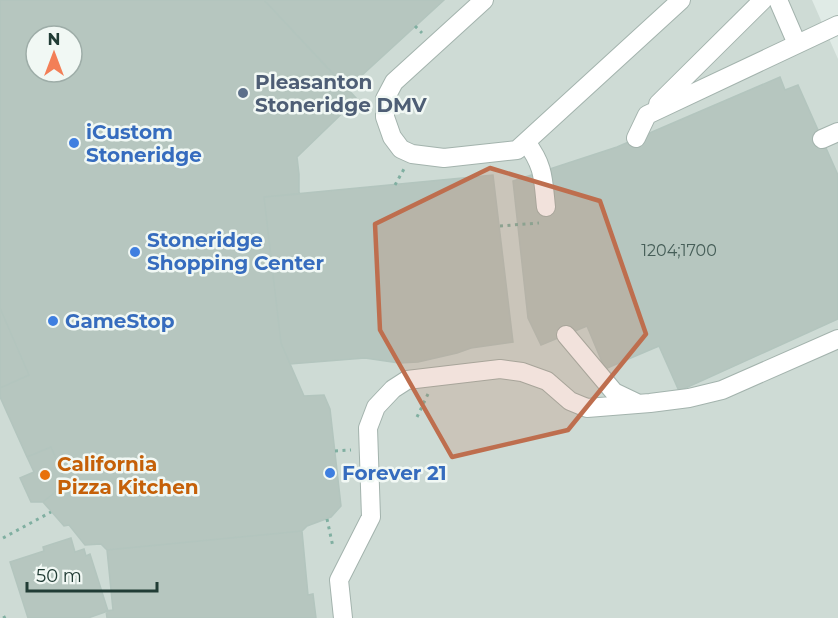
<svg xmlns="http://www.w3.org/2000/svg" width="838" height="618" font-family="Montserrat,sans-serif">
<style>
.built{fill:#cedbd5;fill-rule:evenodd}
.building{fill:#b6c6bf;stroke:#b3c5be;stroke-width:1.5;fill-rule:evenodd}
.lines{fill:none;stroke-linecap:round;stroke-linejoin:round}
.minor-casing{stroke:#a3b3ad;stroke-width:20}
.path{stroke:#80afa1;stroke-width:3;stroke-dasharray:3 4.5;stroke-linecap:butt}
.minor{stroke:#fff;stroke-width:18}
.marked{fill:#be6e4e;fill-opacity:0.2;stroke:#be6e4e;stroke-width:4.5;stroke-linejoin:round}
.service-dot{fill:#5c6f8a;stroke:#f1f8f4;stroke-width:2}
.shop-dot{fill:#3f7fe0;stroke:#f1f8f4;stroke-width:2}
.food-dot{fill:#e8710a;stroke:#f1f8f4;stroke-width:2}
.labels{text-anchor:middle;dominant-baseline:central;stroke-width:5;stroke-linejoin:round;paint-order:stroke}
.number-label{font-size:16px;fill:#465e58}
.service-label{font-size:20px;font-weight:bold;fill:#4e5e75;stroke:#f1f8f4;text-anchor:start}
.shop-label{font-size:20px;font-weight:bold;fill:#366cbe;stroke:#f1f8f4;text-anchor:start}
.food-label{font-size:20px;font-weight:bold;fill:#c56008;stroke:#f1f8f4;text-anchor:start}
</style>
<rect width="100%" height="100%" fill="#e0ebe6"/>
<!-- built -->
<path class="built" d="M0 0H812L838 59V618H0ZM36 36H72V72H36Z"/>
<!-- building -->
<path class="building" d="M0 0H264L357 99 297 157 299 174V194L264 197 281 343 304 396 324 395 330 409 341 506 331 517 307 526 302 531 107 550 101 544 85 545 69 525 64 526 43 502 66 483 51 447 27 457 0 397V388L29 375 0 308ZM36 36H72V72H36Z
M264 0H444L347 89Z
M780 77 785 90 798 85 838 175V319L679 391 659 346 605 369 587 326 541 345 528 318 513 181 617 147Z
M493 175 513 342 471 348 457 353 418 362 399 363 365 358 290 364 281 343 264 197Z
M0 308 29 375 0 388Z
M51 447 66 483 43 502H31L20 478 34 472 27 457Z
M302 531 308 595 313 594 316 618H107L106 611 113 610 107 550Z
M71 538 75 552 84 549 86 556 90 554 108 611 88 618H28L10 562 44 551 43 547Z"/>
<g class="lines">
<defs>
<path id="minor" d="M484 0 394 82 385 99V117L392 137 401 149 412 154 444 158 517 150 681 0
M778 0 797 44
M658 104 763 0
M636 138 647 115 838 25
M822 139 838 132
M526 142C544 166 543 178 546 207
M566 335 614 392 637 403
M343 618 339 580 371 517 368 428 376 407 393 389 407 380 500 369 522 372 547 381 570 401 587 408 650 403 689 398 722 390 838 339"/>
</defs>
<!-- minor casing -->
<use href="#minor" class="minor-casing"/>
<!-- path -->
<path class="path" d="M415 26 422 33
M395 185 404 169
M500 226 539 223
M417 417 428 394
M335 451 351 450
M327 519 333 547
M3 538 51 512
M3 618 7 616"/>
<!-- minor -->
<use href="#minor" class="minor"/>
</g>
<!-- marked area -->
<path class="marked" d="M490 168 600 201 646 334 568 430 452 457 380 330 375 224Z"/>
<!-- markers -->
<circle class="service-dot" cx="243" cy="93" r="6"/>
<g class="shop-dot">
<circle cx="74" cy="143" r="6"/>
<circle cx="135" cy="252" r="6"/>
<circle cx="53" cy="321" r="6"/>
<circle cx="330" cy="473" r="6"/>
</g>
<circle class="food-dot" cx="45" cy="475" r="6"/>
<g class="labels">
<!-- number labels -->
<g class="number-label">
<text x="679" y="250">1204;1700</text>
</g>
<!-- service labels -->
<g class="service-label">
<text x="255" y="82">Pleasanton<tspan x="255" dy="23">Stoneridge DMV</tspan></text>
</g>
<!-- shop labels -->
<g class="shop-label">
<text x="86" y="132">iCustom<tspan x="86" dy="23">Stoneridge</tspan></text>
<text x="147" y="240">Stoneridge<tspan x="147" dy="23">Shopping Center</tspan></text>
<text x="65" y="321">GameStop</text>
<text x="342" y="473">Forever 21</text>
</g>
<!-- food labels -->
<g class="food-label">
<text x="57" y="464">California<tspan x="57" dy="23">Pizza Kitchen</tspan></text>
</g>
</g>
<!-- north arrow -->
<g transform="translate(54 54)"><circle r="28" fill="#f1f8f4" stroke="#9eada8" stroke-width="1.5"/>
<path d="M0-4.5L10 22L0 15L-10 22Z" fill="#f37f57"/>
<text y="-9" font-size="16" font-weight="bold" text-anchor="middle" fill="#213c35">N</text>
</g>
<!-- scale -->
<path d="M27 582v9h130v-9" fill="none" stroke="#213c35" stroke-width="3"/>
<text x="36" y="582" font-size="18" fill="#213c35" stroke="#f1f8f4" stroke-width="4.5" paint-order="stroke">50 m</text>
</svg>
